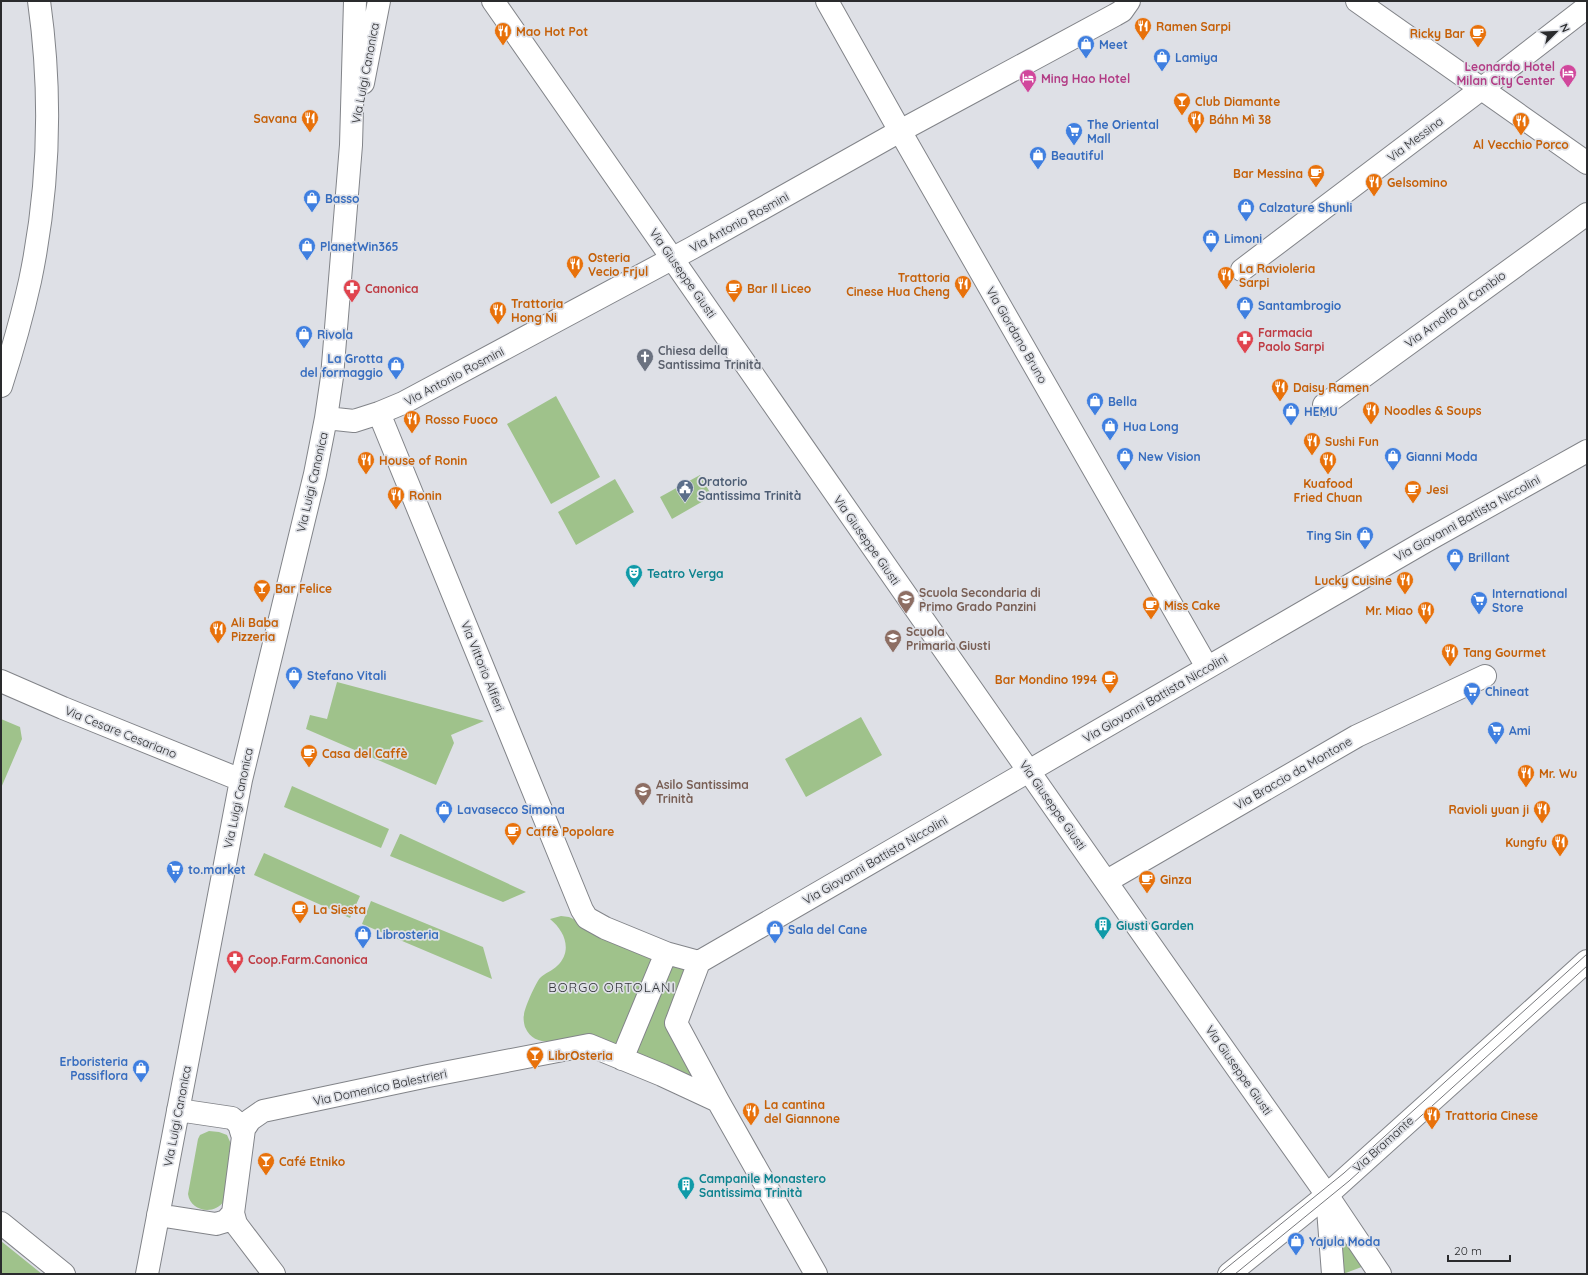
<svg xmlns="http://www.w3.org/2000/svg" width="1588" height="1275" font-family="Quicksand,sans-serif">
<style>
.green{fill:#9fc28b}
.lines{fill:none;stroke-linecap:round;stroke-linejoin:round}
.minor-casing{stroke:#828489;stroke-width:24}
.tertiary-casing{stroke:#828489;stroke-width:24}
.secondary-casing{stroke:#828489;stroke-width:24}
.minor{stroke:#fff;stroke-width:22}
.tertiary{stroke:#fff;stroke-width:22}
.secondary{stroke:#fff;stroke-width:22}
.tram{stroke:#77787c;stroke-width:1}
.labels{text-anchor:middle;dominant-baseline:central;stroke-width:3.5;stroke-linejoin:round;paint-order:stroke}
.food-label{font-size:12px;font-weight:bold;fill:#c56008;stroke:#dee0e6;text-anchor:start}
.shop-label{font-size:12px;font-weight:bold;fill:#366cbe;stroke:#dee0e6;text-anchor:start}
.hotel-label{font-size:12px;font-weight:bold;fill:#b23c85;stroke:#dee0e6;text-anchor:end}
.street-label{font-size:12px;fill:#2a2b2d;stroke:#dee0e6}
.health-label{font-size:12px;font-weight:bold;fill:#be3a42;stroke:#dee0e6;text-anchor:start}
.worship-label{font-size:12px;font-weight:bold;fill:#5b616d;stroke:#dee0e6;text-anchor:start}
.service-label{font-size:12px;font-weight:bold;fill:#4e5e75;stroke:#dee0e6;text-anchor:start}
.culture-label{font-size:12px;font-weight:bold;fill:#0d838f;stroke:#dee0e6;text-anchor:start}
.education-label{font-size:12px;font-weight:bold;fill:#785e54;stroke:#dee0e6;text-anchor:start}
.neighbourhood-label{font-size:13px;letter-spacing:1px;fill:#34363a;stroke:#dee0e6}
</style>
<rect width="100%" height="100%" fill="#dee0e6"/>
<!-- green -->
<path class="green" d="M556 396 600 477 551 504 507 424Z
M700 475 712 496 672 519 660 497Z
M615 479 634 512 576 545 558 512Z
M337 682 484 721 451 735 454 743 436 785 306 729 310 715 327 719Z
M861 717 882 755 806 797 785 759Z
M1 719 20 727 22 739 1 788Z
M292 786 389 829 381 848 284 807Z
M400 834H401L526 892 503 902 390 856Z
M264 853 360 896 350 918 254 875Z
M371 901 483 947 492 979 362 924Z
M561 916 569 917 645 952 653 959 617 1045C610 1042 600 1036 592 1035 588 1034 583 1036 580 1037 561 1040 535 1050 525 1027 524 1024 523 1017 524 1015 524 1009 536 982 540 978 545 973 552 971 557 966 573 951 565 931 550 919Z
M675 964 692 968 671 1021 706 1089 636 1056 633 1049 669 967Z
M209 1131 219 1132 227 1135 231 1144 224 1201C214 1216 190 1211 188 1194L198 1139 200 1135Z
M1337 1223 1367 1265 1343 1274Z
M1 1241 42 1274H1Z"/>
<g class="lines">
<defs>
<path id="minor" d="M493 1C771 399 1045 799 1327 1195L1380 1274
M827 1 900 131 1207 667
M1357 1 1587 163
M363 83 379 1
M1242 270 1472 96 1587 7
M1324 405 1587 214
M379 413 582 910 587 918 605 928 666 953 699 962
M326 418 354 421 379 413 403 403 692 248 900 131 1115 15 1122 11 1129 1
M1 681 63 708 241 780
M1107 881 1357 736 1485 676
M622 1059 666 953
M178 1110 232 1118 239 1124 242 1134
M1327 1196 1333 1274
M158 1215 216 1224 226 1221 233 1213
M147 1274 241 780 315 474 326 418 332 377 351 145 355 1
M274 1274 236 1224 233 1213 244 1129 250 1120 263 1111 428 1076 589 1045 662 1075 718 1101
M816 1274 718 1101 676 1023 699 962 1426 541 1587 451"/>
<path id="tertiary" d="M1229 1274 1327 1195 1587 961"/>
<path id="secondary" d="M1 386C12 352 22 317 30 281 49 190 52 93 39 1
M1 1223 64 1274"/>
</defs>
<!-- minor casing -->
<use href="#minor" class="minor-casing"/>
<!-- tertiary casing -->
<use href="#tertiary" class="tertiary-casing"/>
<!-- secondary casing -->
<use href="#secondary" class="secondary-casing"/>
<!-- minor -->
<use href="#minor" class="minor"/>
<!-- tertiary -->
<use href="#tertiary" class="tertiary"/>
<!-- secondary -->
<use href="#secondary" class="secondary"/>
<!-- tram -->
<path class="tram" d="M1219 1274 1344 1173 1587 954
M1235 1274 1349 1181 1587 966"/>
</g>
<!-- icons -->
<defs>
<symbol id="restaurant-pin" viewBox="-11 -11 22 30"><path d="M0 17L-7.5 6A9.5 9.5 0 1 1 7.5 6Z" fill="#e8710a" stroke="#dee0e6"/><path d="M-5-6h1v4h1v-4h1v4h1v-4h1v5L-1.5 .5V6h-2V.5L-5-1ZM5-6V6H3V1.5H1.5Q1.5-4 5-6Z" fill="#fff"/></symbol>
<symbol id="cafe-pin" viewBox="-11 -11 22 30"><path d="M0 17L-7.5 6A9.5 9.5 0 1 1 7.5 6Z" fill="#e8710a" stroke="#dee0e6"/><path d="M-5.5-4.5H6V0H3Q3 3.5 0 3.5H-2.5Q-5.5 3.5-5.5 0ZM3-3.2v2h1.7v-2ZM-6 4.5H4V6H-6Z" fill="#fff"/></symbol>
<symbol id="shop-pin" viewBox="-11 -11 22 30"><path d="M0 17L-7.5 6A9.5 9.5 0 1 1 7.5 6Z" fill="#3f7fe0" stroke="#dee0e6"/><path d="M-5-2.5h2.3a2.7 3.5 0 0 1 5.4 0H5L5.5 6h-11ZM-1.5-2.5h3a1.5 2.3 0 0 0-3 0Z" fill="#fff"/></symbol>
<symbol id="hotel-pin" viewBox="-11 -11 22 30"><path d="M0 17L-7.5 6A9.5 9.5 0 1 1 7.5 6Z" fill="#d1479c" stroke="#dee0e6"/><path d="M-6-4.5h1.5V1H6V5H4.5V3h-9V5H-6ZM-4 0a1.8 1.8 0 1 1 3.6 0ZM.5 0V-2.5h3Q6-2.5 6 0Z" fill="#fff"/></symbol>
<symbol id="bar-pin" viewBox="-11 -11 22 30"><path d="M0 17L-7.5 6A9.5 9.5 0 1 1 7.5 6Z" fill="#e8710a" stroke="#dee0e6"/><path d="M-6-5H6L.8 .8V4.5H3.5V6h-7V4.5H-.8V.8Z" fill="#fff"/></symbol>
<symbol id="supermarket-pin" viewBox="-11 -11 22 30"><path d="M0 17L-7.5 6A9.5 9.5 0 1 1 7.5 6Z" fill="#3f7fe0" stroke="#dee0e6"/><path d="M-6-5.5h2.5l.6 2H6L4.5 2H-2.5L-4.4-4H-6ZM-1.5 3.2a1.3 1.3 0 1 0 .1 0ZM3 3.2a1.3 1.3 0 1 0 .1 0Z" fill="#fff"/></symbol>
<symbol id="pharmacy-pin" viewBox="-11 -11 22 30"><path d="M0 17L-7.5 6A9.5 9.5 0 1 1 7.5 6Z" fill="#e0444e" stroke="#dee0e6"/><path d="M-2-6h4v4h4v4h-4v4h-4v-4h-4v-4h4Z" fill="#fff"/></symbol>
<symbol id="church-pin" viewBox="-11 -11 22 30"><path d="M0 17L-7.5 6A9.5 9.5 0 1 1 7.5 6Z" fill="#6b7280" stroke="#dee0e6"/><path d="M-1.2-6h2.4v3.5h3.3v2.4h-3.3V6h-2.4V-.1h-3.3v-2.4h3.3Z" fill="#fff"/></symbol>
<symbol id="civic-pin" viewBox="-11 -11 22 30"><path d="M0 17L-7.5 6A9.5 9.5 0 1 1 7.5 6Z" fill="#5c6f8a" stroke="#dee0e6"/><path d="M-.6-6.5H3V-4.5H.6V-3L4-1V1h2V6H-6V1h2V-1L-.6-3ZM-1.2 2.5V6h2.4V2.5Z" fill="#fff"/></symbol>
<symbol id="theatre-pin" viewBox="-11 -11 22 30"><path d="M0 17L-7.5 6A9.5 9.5 0 1 1 7.5 6Z" fill="#0f9aa8" stroke="#dee0e6"/><path d="M-5-5.5Q0-4 5-5.5V0Q5 5 0 6Q-5 5-5 0ZM-3.3-2.5H-1v1.5H-3.3ZM1-2.5H3.3v1.5H1ZM-2.8 1Q0 5.5 2.8 1Z" fill="#fff"/></symbol>
<symbol id="school-pin" viewBox="-11 -11 22 30"><path d="M0 17L-7.5 6A9.5 9.5 0 1 1 7.5 6Z" fill="#8d6e63" stroke="#dee0e6"/><path d="M0-5L7-2L0 1L-7-2ZM-4 1L0 2.5L4 1V4Q0 6-4 4Z" fill="#fff"/></symbol>
<symbol id="building-pin" viewBox="-11 -11 22 30"><path d="M0 17L-7.5 6A9.5 9.5 0 1 1 7.5 6Z" fill="#0f9aa8" stroke="#dee0e6"/><path d="M-4-6H4V6H1V3H-1V6H-4ZM-2.5-4.3h1.7v1.8h-1.7ZM.8-4.3h1.7v1.8H.8ZM-2.5-1h1.7V.8h-1.7ZM.8-1h1.7V.8H.8Z" fill="#fff"/></symbol>
</defs>
<g fill-rule="evenodd">
<use href="#restaurant-pin" x="1133" y="16" width="20" height="27"/>
<use href="#restaurant-pin" x="493" y="21" width="20" height="27"/>
<use href="#cafe-pin" x="1468" y="23" width="20" height="27"/>
<use href="#shop-pin" x="1076" y="34" width="20" height="27"/>
<use href="#shop-pin" x="1152" y="47" width="20" height="27"/>
<use href="#hotel-pin" x="1558" y="63" width="20" height="27"/>
<use href="#hotel-pin" x="1018" y="68" width="20" height="27"/>
<use href="#bar-pin" x="1172" y="91" width="20" height="27"/>
<use href="#restaurant-pin" x="300" y="108" width="20" height="27"/>
<use href="#restaurant-pin" x="1186" y="109" width="20" height="27"/>
<use href="#restaurant-pin" x="1511" y="111" width="20" height="27"/>
<use href="#supermarket-pin" x="1064" y="121" width="20" height="27"/>
<use href="#shop-pin" x="1028" y="145" width="20" height="27"/>
<use href="#cafe-pin" x="1306" y="163" width="20" height="27"/>
<use href="#restaurant-pin" x="1364" y="172" width="20" height="27"/>
<use href="#shop-pin" x="302" y="188" width="20" height="27"/>
<use href="#shop-pin" x="1236" y="197" width="20" height="27"/>
<use href="#shop-pin" x="1201" y="228" width="20" height="27"/>
<use href="#shop-pin" x="297" y="236" width="20" height="27"/>
<use href="#restaurant-pin" x="565" y="254" width="20" height="27"/>
<use href="#restaurant-pin" x="1216" y="265" width="20" height="27"/>
<use href="#restaurant-pin" x="953" y="274" width="20" height="27"/>
<use href="#pharmacy-pin" x="342" y="278" width="20" height="27"/>
<use href="#cafe-pin" x="724" y="278" width="20" height="27"/>
<use href="#shop-pin" x="1235" y="295" width="20" height="27"/>
<use href="#restaurant-pin" x="488" y="300" width="20" height="27"/>
<use href="#shop-pin" x="294" y="324" width="20" height="27"/>
<use href="#pharmacy-pin" x="1235" y="329" width="20" height="27"/>
<use href="#church-pin" x="635" y="347" width="20" height="27"/>
<use href="#shop-pin" x="386" y="355" width="20" height="27"/>
<use href="#restaurant-pin" x="1270" y="377" width="20" height="27"/>
<use href="#shop-pin" x="1085" y="391" width="20" height="27"/>
<use href="#restaurant-pin" x="1361" y="400" width="20" height="27"/>
<use href="#shop-pin" x="1281" y="401" width="20" height="27"/>
<use href="#restaurant-pin" x="402" y="409" width="20" height="27"/>
<use href="#shop-pin" x="1100" y="416" width="20" height="27"/>
<use href="#restaurant-pin" x="1302" y="431" width="20" height="27"/>
<use href="#shop-pin" x="1115" y="446" width="20" height="27"/>
<use href="#shop-pin" x="1383" y="446" width="20" height="27"/>
<use href="#restaurant-pin" x="356" y="450" width="20" height="27"/>
<use href="#restaurant-pin" x="1318" y="450" width="20" height="27"/>
<use href="#civic-pin" x="675" y="478" width="20" height="27"/>
<use href="#cafe-pin" x="1403" y="479" width="20" height="27"/>
<use href="#restaurant-pin" x="386" y="485" width="20" height="27"/>
<use href="#shop-pin" x="1355" y="525" width="20" height="27"/>
<use href="#shop-pin" x="1445" y="547" width="20" height="27"/>
<use href="#theatre-pin" x="624" y="563" width="20" height="27"/>
<use href="#restaurant-pin" x="1395" y="570" width="20" height="27"/>
<use href="#bar-pin" x="252" y="578" width="20" height="27"/>
<use href="#school-pin" x="896" y="589" width="20" height="27"/>
<use href="#supermarket-pin" x="1469" y="590" width="20" height="27"/>
<use href="#cafe-pin" x="1141" y="595" width="20" height="27"/>
<use href="#restaurant-pin" x="1416" y="600" width="20" height="27"/>
<use href="#restaurant-pin" x="208" y="619" width="20" height="27"/>
<use href="#school-pin" x="883" y="628" width="20" height="27"/>
<use href="#restaurant-pin" x="1440" y="642" width="20" height="27"/>
<use href="#shop-pin" x="284" y="665" width="20" height="27"/>
<use href="#cafe-pin" x="1100" y="669" width="20" height="27"/>
<use href="#supermarket-pin" x="1462" y="681" width="20" height="27"/>
<use href="#supermarket-pin" x="1486" y="720" width="20" height="27"/>
<use href="#cafe-pin" x="299" y="743" width="20" height="27"/>
<use href="#restaurant-pin" x="1516" y="763" width="20" height="27"/>
<use href="#school-pin" x="633" y="781" width="20" height="27"/>
<use href="#shop-pin" x="434" y="799" width="20" height="27"/>
<use href="#restaurant-pin" x="1532" y="799" width="20" height="27"/>
<use href="#cafe-pin" x="503" y="821" width="20" height="27"/>
<use href="#restaurant-pin" x="1550" y="832" width="20" height="27"/>
<use href="#supermarket-pin" x="165" y="859" width="20" height="27"/>
<use href="#cafe-pin" x="1137" y="869" width="20" height="27"/>
<use href="#cafe-pin" x="290" y="899" width="20" height="27"/>
<use href="#building-pin" x="1093" y="915" width="20" height="27"/>
<use href="#shop-pin" x="765" y="919" width="20" height="27"/>
<use href="#shop-pin" x="353" y="924" width="20" height="27"/>
<use href="#pharmacy-pin" x="225" y="949" width="20" height="27"/>
<use href="#bar-pin" x="525" y="1045" width="20" height="27"/>
<use href="#shop-pin" x="131" y="1058" width="20" height="27"/>
<use href="#restaurant-pin" x="741" y="1101" width="20" height="27"/>
<use href="#restaurant-pin" x="1422" y="1105" width="20" height="27"/>
<use href="#bar-pin" x="256" y="1151" width="20" height="27"/>
<use href="#building-pin" x="676" y="1175" width="20" height="27"/>
<use href="#shop-pin" x="1286" y="1231" width="20" height="27"/>
</g>
<g class="labels">
<!-- food labels -->
<g class="food-label">
<text x="1156" y="26">Ramen Sarpi</text>
<text x="516" y="31">Mao Hot Pot</text>
<text x="1465" y="33" text-anchor="end">Ricky Bar</text>
<text x="1195" y="101">Club Diamante</text>
<text x="297" y="118" text-anchor="end">Savana</text>
<text x="1209" y="119">Báhn Mì 38</text>
<text x="1521" y="144" text-anchor="middle">Al Vecchio Porco</text>
<text x="1303" y="173" text-anchor="end">Bar Messina</text>
<text x="1387" y="182">Gelsomino</text>
<text x="588" y="257">Osteria<tspan x="588" dy="14">Vecio Frjul</tspan></text>
<text x="1239" y="268">La Ravioleria<tspan x="1239" dy="14">Sarpi</tspan></text>
<text x="950" y="277" text-anchor="end">Trattoria<tspan x="950" dy="14">Cinese Hua Cheng</tspan></text>
<text x="747" y="288">Bar Il Liceo</text>
<text x="511" y="303">Trattoria<tspan x="511" dy="14">Hong Ni</tspan></text>
<text x="1293" y="387">Daisy Ramen</text>
<text x="1384" y="410">Noodles &amp; Soups</text>
<text x="425" y="419">Rosso Fuoco</text>
<text x="1325" y="441">Sushi Fun</text>
<text x="379" y="460">House of Ronin</text>
<text x="1328" y="483" text-anchor="middle">Kuafood<tspan x="1328" dy="14">Fried Chuan</tspan></text>
<text x="1426" y="489">Jesi</text>
<text x="409" y="495">Ronin</text>
<text x="1392" y="580" text-anchor="end">Lucky Cuisine</text>
<text x="275" y="588">Bar Felice</text>
<text x="1164" y="605">Miss Cake</text>
<text x="1413" y="610" text-anchor="end">Mr. Miao</text>
<text x="231" y="622">Ali Baba<tspan x="231" dy="14">Pizzeria</tspan></text>
<text x="1463" y="652">Tang Gourmet</text>
<text x="1097" y="679" text-anchor="end">Bar Mondino 1994</text>
<text x="322" y="753">Casa del Caffè</text>
<text x="1539" y="773">Mr. Wu</text>
<text x="1529" y="809" text-anchor="end">Ravioli yuan ji</text>
<text x="526" y="831">Caffè Popolare</text>
<text x="1547" y="842" text-anchor="end">Kungfu</text>
<text x="1160" y="879">Ginza</text>
<text x="313" y="909">La Siesta</text>
<text x="548" y="1055">LibrOsteria</text>
<text x="764" y="1104">La cantina<tspan x="764" dy="14">del Giannone</tspan></text>
<text x="1445" y="1115">Trattoria Cinese</text>
<text x="279" y="1161">Café Etniko</text>
</g>
<!-- shop labels -->
<g class="shop-label">
<text x="1099" y="44">Meet</text>
<text x="1175" y="57">Lamiya</text>
<text x="1087" y="124">The Oriental<tspan x="1087" dy="14">Mall</tspan></text>
<text x="1051" y="155">Beautiful</text>
<text x="325" y="198">Basso</text>
<text x="1259" y="207">Calzature Shunli</text>
<text x="1224" y="238">Limoni</text>
<text x="320" y="246">PlanetWin365</text>
<text x="1258" y="305">Santambrogio</text>
<text x="317" y="334">Rivola</text>
<text x="383" y="358" text-anchor="end">La Grotta<tspan x="383" dy="14">del formaggio</tspan></text>
<text x="1108" y="401">Bella</text>
<text x="1304" y="411">HEMU</text>
<text x="1123" y="426">Hua Long</text>
<text x="1138" y="456">New Vision</text>
<text x="1406" y="456">Gianni Moda</text>
<text x="1352" y="535" text-anchor="end">Ting Sin</text>
<text x="1468" y="557">Brillant</text>
<text x="1492" y="593">International<tspan x="1492" dy="14">Store</tspan></text>
<text x="307" y="675">Stefano Vitali</text>
<text x="1485" y="691">Chineat</text>
<text x="1509" y="730">Ami</text>
<text x="457" y="809">Lavasecco Simona</text>
<text x="188" y="869">to.market</text>
<text x="788" y="929">Sala del Cane</text>
<text x="376" y="934">Librosteria</text>
<text x="128" y="1061" text-anchor="end">Erboristeria<tspan x="128" dy="14">Passiflora</tspan></text>
<text x="1309" y="1241">Yajula Moda</text>
</g>
<!-- hotel labels -->
<g class="hotel-label">
<text x="1555" y="66">Leonardo Hotel<tspan x="1555" dy="14">Milan City Center</tspan></text>
<text x="1041" y="78" text-anchor="start">Ming Hao Hotel</text>
</g>
<!-- street labels -->
<g class="street-label">
<text transform="translate(365 73) rotate(-79)">Via Luigi Canonica</text>
<text transform="translate(1415 139) rotate(-37)">Via Messina</text>
<text transform="translate(739 222) rotate(-29)">Via Antonio Rosmini</text>
<text transform="translate(683 273) rotate(55)">Via Giuseppe Giusti</text>
<text transform="translate(1455 309) rotate(-36)">Via Arnolfo di Cambio</text>
<text transform="translate(1017 335) rotate(60)">Via Giordano Bruno</text>
<text transform="translate(454 376) rotate(-28)">Via Antonio Rosmini</text>
<text transform="translate(312 482) rotate(-77)">Via Luigi Canonica</text>
<text transform="translate(1467 518) rotate(-29)">Via Giovanni Battista Niccolini</text>
<text transform="translate(867 540) rotate(55)">Via Giuseppe Giusti</text>
<text transform="translate(483 666) rotate(68)">Via Vittorio Alfieri</text>
<text transform="translate(1155 698) rotate(-30)">Via Giovanni Battista Niccolini</text>
<text transform="translate(121 732) rotate(22)">Via Cesare Cesariano</text>
<text transform="translate(1293 773) rotate(-30)">Via Braccio da Montone</text>
<text transform="translate(238 798) rotate(-78)">Via Luigi Canonica</text>
<text transform="translate(1053 805) rotate(55)">Via Giuseppe Giusti</text>
<text transform="translate(875 860) rotate(-30)">Via Giovanni Battista Niccolini</text>
<text transform="translate(1239 1070) rotate(55)">Via Giuseppe Giusti</text>
<text transform="translate(380 1087) rotate(-12)">Via Domenico Balestrieri</text>
<text transform="translate(177 1116) rotate(-79)">Via Luigi Canonica</text>
<text transform="translate(1383 1144) rotate(-42)">Via Bramante</text>
</g>
<!-- health labels -->
<g class="health-label">
<text x="365" y="288">Canonica</text>
<text x="1258" y="332">Farmacia<tspan x="1258" dy="14">Paolo Sarpi</tspan></text>
<text x="248" y="959">Coop.Farm.Canonica</text>
</g>
<!-- worship labels -->
<g class="worship-label">
<text x="658" y="350">Chiesa della<tspan x="658" dy="14">Santissima Trinità</tspan></text>
</g>
<!-- service labels -->
<g class="service-label">
<text x="698" y="481">Oratorio<tspan x="698" dy="14">Santissima Trinità</tspan></text>
</g>
<!-- culture labels -->
<g class="culture-label">
<text x="647" y="573">Teatro Verga</text>
<text x="1116" y="925">Giusti Garden</text>
<text x="699" y="1178">Campanile Monastero<tspan x="699" dy="14">Santissima Trinità</tspan></text>
</g>
<!-- education labels -->
<g class="education-label">
<text x="919" y="592">Scuola Secondaria di<tspan x="919" dy="14">Primo Grado Panzini</tspan></text>
<text x="906" y="631">Scuola<tspan x="906" dy="14">Primaria Giusti</tspan></text>
<text x="656" y="784">Asilo Santissima<tspan x="656" dy="14">Trinità</tspan></text>
</g>
<!-- neighbourhood labels -->
<g class="neighbourhood-label">
<text x="612" y="987">BORGO ORTOLANI</text>
</g>
</g>
<!-- border -->
<rect width="1588" height="1275" fill="none" stroke="#2a2b2d" stroke-width="4"/>
<!-- north arrow -->
<g transform="translate(1556 32) rotate(66)" stroke="#dee0e6" stroke-width="3" paint-order="stroke">
<path d="M0-3L7 15L0 10L-7 15Z" fill="#2a2b2d"/>
<text y="-6" font-size="11" font-weight="bold" text-anchor="middle" fill="#2a2b2d">N</text>
</g>
<!-- scale -->
<path d="M1448 1255v6h62v-6" fill="none" stroke="#2a2b2d" stroke-width="2"/>
<text x="1454" y="1255" font-size="12" fill="#2a2b2d" stroke="#dee0e6" stroke-width="3" paint-order="stroke">20 m</text>
</svg>
